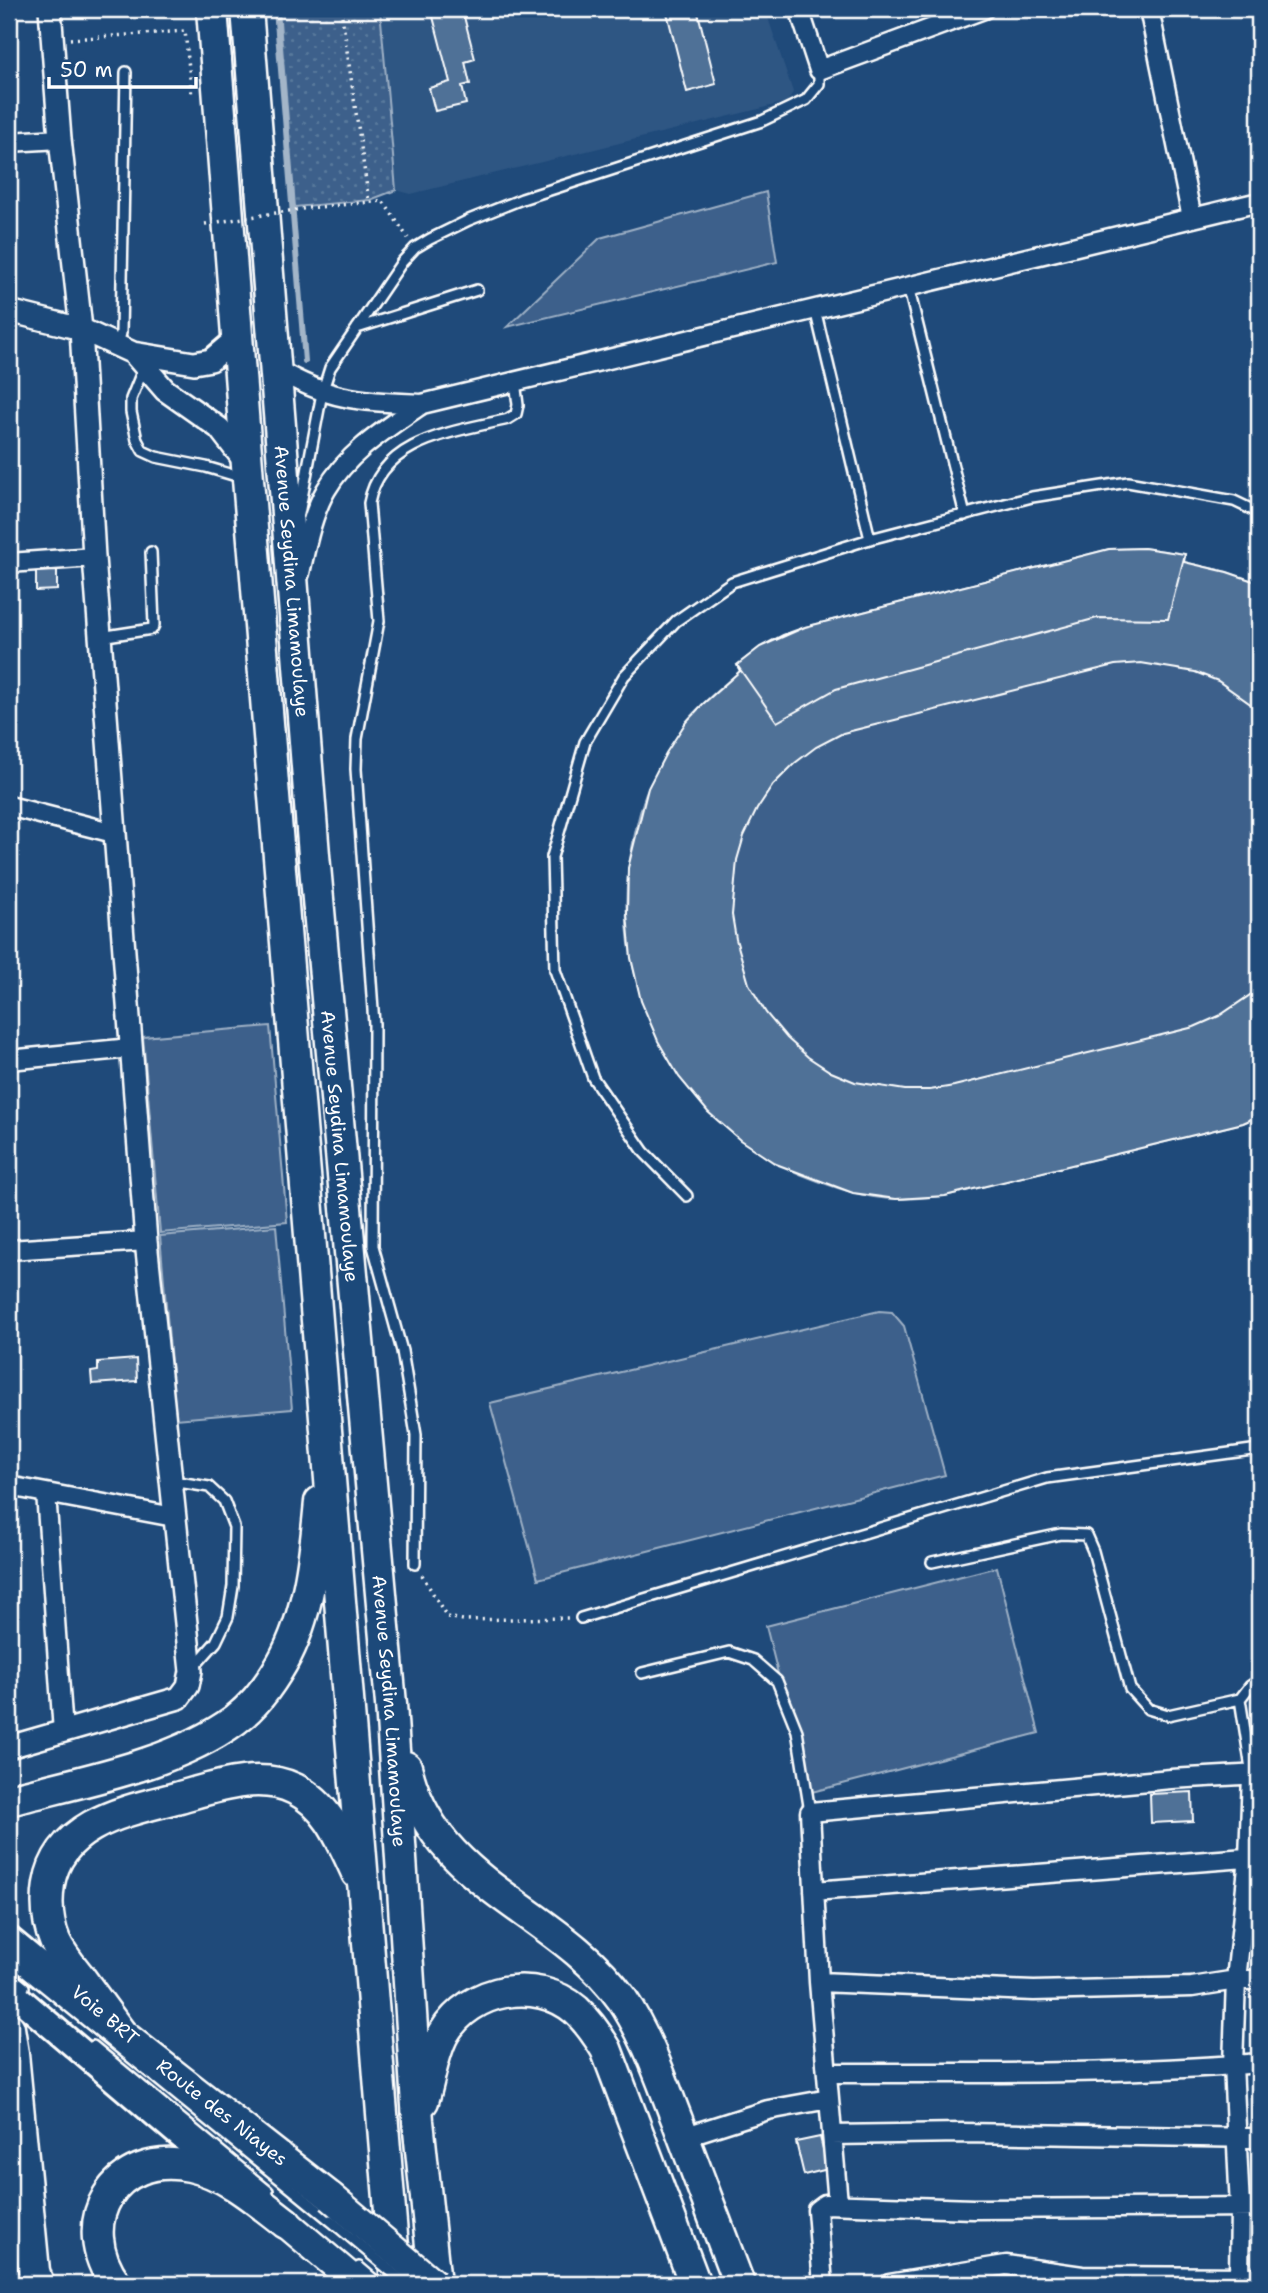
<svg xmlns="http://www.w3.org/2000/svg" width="1268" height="2293" font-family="'Shantell Sans',sans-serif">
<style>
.built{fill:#2e5683}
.park{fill:#3c618b;stroke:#9eb0c5;stroke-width:2}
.garden{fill:url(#garden-dots);stroke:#9eb0c5;stroke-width:2}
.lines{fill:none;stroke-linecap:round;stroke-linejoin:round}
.stream{stroke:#a3b5c8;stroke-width:6}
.building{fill:#507197;stroke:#fff;stroke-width:2}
.service-casing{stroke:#fff;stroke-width:14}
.minor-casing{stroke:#fff;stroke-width:23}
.tertiary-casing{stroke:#fff;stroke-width:26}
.secondary-casing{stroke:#fff;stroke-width:30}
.primary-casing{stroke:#fff;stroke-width:33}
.trunk-casing{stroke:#fff;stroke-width:35}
.path{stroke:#fff;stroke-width:3.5;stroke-dasharray:2 5;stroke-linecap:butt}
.service{stroke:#1f4a7a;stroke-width:9}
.minor{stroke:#1f4a7a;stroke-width:18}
.tertiary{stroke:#1f4a7a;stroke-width:21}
.secondary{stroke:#1f4a7a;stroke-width:24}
.primary{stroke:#1f4a7a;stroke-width:28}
.trunk{stroke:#1f4a7a;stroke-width:30}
.service-bridge-casing{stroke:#fff;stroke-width:14;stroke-linecap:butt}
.primary-bridge-casing{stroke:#fff;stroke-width:33;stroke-linecap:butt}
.path-bridge{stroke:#fff;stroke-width:3.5;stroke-dasharray:2 5;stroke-linecap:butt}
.service-bridge{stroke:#1f4a7a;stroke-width:9}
.primary-bridge{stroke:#1f4a7a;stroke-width:28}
.labels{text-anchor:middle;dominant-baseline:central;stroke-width:5;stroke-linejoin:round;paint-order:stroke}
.street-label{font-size:19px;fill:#fff;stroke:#1f4a7a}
</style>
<defs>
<pattern id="garden-dots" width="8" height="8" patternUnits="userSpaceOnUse" patternTransform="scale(1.75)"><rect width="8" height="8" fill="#3c618b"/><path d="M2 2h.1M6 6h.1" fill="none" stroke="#59799c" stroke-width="1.8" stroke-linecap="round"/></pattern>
</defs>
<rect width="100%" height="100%" fill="#1f4a7a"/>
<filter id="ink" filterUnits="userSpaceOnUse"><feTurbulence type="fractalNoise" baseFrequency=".0143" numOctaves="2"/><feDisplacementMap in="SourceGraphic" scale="14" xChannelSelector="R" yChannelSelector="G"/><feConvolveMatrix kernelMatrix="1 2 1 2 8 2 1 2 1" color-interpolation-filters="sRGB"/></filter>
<g filter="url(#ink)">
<!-- built -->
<path class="built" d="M380 9H765L793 92 787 102 411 194 396 190Z"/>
<!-- park -->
<path class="park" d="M766 192 777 262 507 327 600 238Z
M1144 548 1185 554 1184 562 1227 572 1259 583V1116L1243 1123 945 1196C929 1197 913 1199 897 1199 865 1199 830 1186 800 1174 673 1121 604 976 633 843 637 824 641 803 649 787 655 774 663 762 670 750 675 741 680 731 686 722 701 703 722 687 740 671L737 665 760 647 805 627 1109 549Z
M270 1026 287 1222 160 1233 143 1037Z
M276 1226 292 1409 176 1419 160 1236Z
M879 1311 892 1312 904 1326 945 1475 538 1579 490 1403Z
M997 1567 1039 1733 808 1793 766 1626Z"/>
<!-- garden -->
<path class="garden" d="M279 9H380L396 190 370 200 295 207Z"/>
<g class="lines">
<!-- stream -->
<path class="stream" d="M276 9 305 361"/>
</g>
<!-- building -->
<path class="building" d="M431 9H462L475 59 465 62 470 84 462 86 466 104 435 111 429 88 450 82Z
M666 9H697L716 84 687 92Z
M1144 548 1185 554 1184 562 1227 572 1259 583V710L1218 681 1195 672 1141 663 1115 665 843 733 816 747 795 763 773 785 757 809 744 836 737 860 732 915 736 939 749 984 766 1013 787 1038 808 1057 831 1072 855 1082 905 1090H930L954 1086 1194 1027 1219 1016 1259 989V1116L1243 1123 945 1196 896 1199 853 1193 776 1164 740 1140 708 1112 679 1077 658 1041 641 1001 631 958 627 914 628 868 648 788 666 753 686 722 703 704 740 671 737 665 760 647 783 635 805 627 1109 549Z
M1144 548 1185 554 1168 619 1097 618 836 689 777 722 737 665 760 647 805 627 1109 549Z
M57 571V590L36 591V572Z
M136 1359 137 1381 92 1384 91 1372 98 1371V1362Z
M1192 1792 1193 1821 1151 1823 1150 1794Z
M820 2137 828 2169 804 2175 796 2142Z"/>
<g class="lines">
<defs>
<path id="service" d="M908 286 965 515
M815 309 870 539
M357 328 477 290
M118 345 121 333 126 72
M144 367 131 399V412L137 440 143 451 156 457 206 467 243 478
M299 514 322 393 330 368 402 262 415 248 430 239 469 220 522 199 762 121 806 100 819 84V70
M100 637 152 629 154 625 151 552
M687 1196 644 1152 593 1078 555 970 552 857 585 742 624 676 676 621 732 582 870 539 1032 497 1128 482 1234 501 1259 513
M172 1481 209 1487 224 1501 234 1527 233 1586 228 1617 216 1642 193 1668
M932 1562 1061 1534 1086 1535 1093 1551 1130 1689 1148 1709 1168 1715 1240 1699
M415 1564 416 1435 402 1351 373 1246 374 1024 356 769 357 739 379 621 369 503C381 439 454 432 508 419L516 414 518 405 515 381
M581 1618 1047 1478 1259 1449
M642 1673 729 1652 753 1660 777 1681 797 1731 810 1812
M1252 1775 1240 1699 1250 1686 1259 1680
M9 1958 330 2220
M9 1975 24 1987
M93 2046 268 2191
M359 2267 379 2284"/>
<path id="minor" d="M799 9 819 70 984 9
M1149 9 1192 218
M9 142 60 139
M276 369C331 401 360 401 422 404L1259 202
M9 563 94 557
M300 573C306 546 312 514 326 490 348 452 386 429 422 404
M9 806 114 833
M9 1060 131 1048
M9 1250 146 1241
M9 1486 174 1517
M46 1493 63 1732
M814 1891 1259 1857
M819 1982 1034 1991 1192 1987 1236 1980H1259
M828 2073C971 2073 1116 2075 1259 2063
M832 2135 962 2133 1259 2138
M683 2137 768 2110 829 2099
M838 2203 819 1982 810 1812 1171 1779 1259 1774
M9 2275 11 2284
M1239 2278 1240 2208 1233 2065 1236 1980 1249 1858 1252 1775
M823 2284 817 2210 825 2204 973 2209 1259 2207
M889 2284 1006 2265 1082 2276 1259 2277"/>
<path id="tertiary" d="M9 311 81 329 133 353 194 363 211 360 238 337
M133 353 165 390 219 428 246 463
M9 1747 179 1698 188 1686 191 1671 146 1241 94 557 81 329 60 139 50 9"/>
<path id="secondary" d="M9 1939 96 2011
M9 1990 227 2175"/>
<g id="primary">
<path id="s1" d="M120 2032 331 2197"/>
<path d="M286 2223 358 2284"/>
</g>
<g id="trunk">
<path d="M212 9 248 479 396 2284"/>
<path id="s2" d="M247 9 314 855 391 1704 418 2121 435 2284"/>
<path d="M406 1767C434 1887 557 1908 622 1999 647 2036 661 2079 677 2120 698 2175 718 2229 739 2284"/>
<path d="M9 1800C81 1781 174 1765 235 1720 254 1706 270 1684 282 1663 309 1616 315 1555 320 1502"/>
<path d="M9 2028 13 2054 34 2271 38 2284"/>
<path d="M120 2032C107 2014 93 1995 79 1976 71 1966 61 1954 55 1941 48 1924 46 1903 49 1884 59 1823 126 1811 176 1798 213 1788 258 1771 295 1789 329 1806 342 1841 357 1873"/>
<path d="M423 2101C430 2079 433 2052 444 2033 471 1988 536 1976 576 2010 588 2021 597 2034 606 2049L695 2284"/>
<path d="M116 2284C71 2223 114 2150 190 2166 227 2174 256 2200 286 2223"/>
</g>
</defs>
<!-- service casing -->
<use href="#service" class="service-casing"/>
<!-- minor casing -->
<use href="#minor" class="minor-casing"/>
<!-- tertiary casing -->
<use href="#tertiary" class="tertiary-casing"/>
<!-- secondary casing -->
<use href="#secondary" class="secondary-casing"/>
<!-- primary casing -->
<use href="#primary" class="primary-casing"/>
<!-- trunk casing -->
<use href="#trunk" class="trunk-casing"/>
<!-- path -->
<path class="path" d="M341 9 369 202
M70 39 185 31 192 97
M308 208 383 201 408 238
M422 1575 447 1617 463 1620 569 1618"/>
<!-- service -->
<use href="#service" class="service"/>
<!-- minor -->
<use href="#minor" class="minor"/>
<!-- tertiary -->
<use href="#tertiary" class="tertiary"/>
<!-- secondary -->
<use href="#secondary" class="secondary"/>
<!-- primary -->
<use href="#primary" class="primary"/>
<!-- trunk -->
<use href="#trunk" class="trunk"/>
<defs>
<path id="service-bridge" d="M330 2220 406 2284"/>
<path id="primary-bridge" d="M331 2197 434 2284"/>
</defs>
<!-- service-bridge casing -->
<use href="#service-bridge" class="service-bridge-casing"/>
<!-- primary-bridge casing -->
<use href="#primary-bridge" class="primary-bridge-casing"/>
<!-- path-bridge -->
<path class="path-bridge" d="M205 224 308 208"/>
<!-- service-bridge -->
<use href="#service-bridge" class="service-bridge"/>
<!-- primary-bridge -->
<use href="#primary-bridge" class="primary-bridge"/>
</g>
</g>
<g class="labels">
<!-- street labels -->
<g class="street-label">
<text stroke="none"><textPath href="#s2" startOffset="574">Avenue Seydina Limamoulaye</textPath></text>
<text stroke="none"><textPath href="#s2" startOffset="1141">Avenue Seydina Limamoulaye</textPath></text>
<text stroke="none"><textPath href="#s2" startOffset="1708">Avenue Seydina Limamoulaye</textPath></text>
<text transform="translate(105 2015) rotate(40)">Voie BRT</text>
<text stroke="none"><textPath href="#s1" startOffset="130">Route des Niayes</textPath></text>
</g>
</g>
<!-- margin -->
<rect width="1268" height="2293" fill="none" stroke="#1f4a7a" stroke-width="35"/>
<rect x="18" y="18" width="1233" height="2258" fill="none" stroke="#fff" stroke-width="2.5" filter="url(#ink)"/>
<!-- scale -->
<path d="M49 77v10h147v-10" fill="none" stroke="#ffffff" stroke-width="3.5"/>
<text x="60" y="77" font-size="21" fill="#ffffff" stroke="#1f4a7a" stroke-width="5" paint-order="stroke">50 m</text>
</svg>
